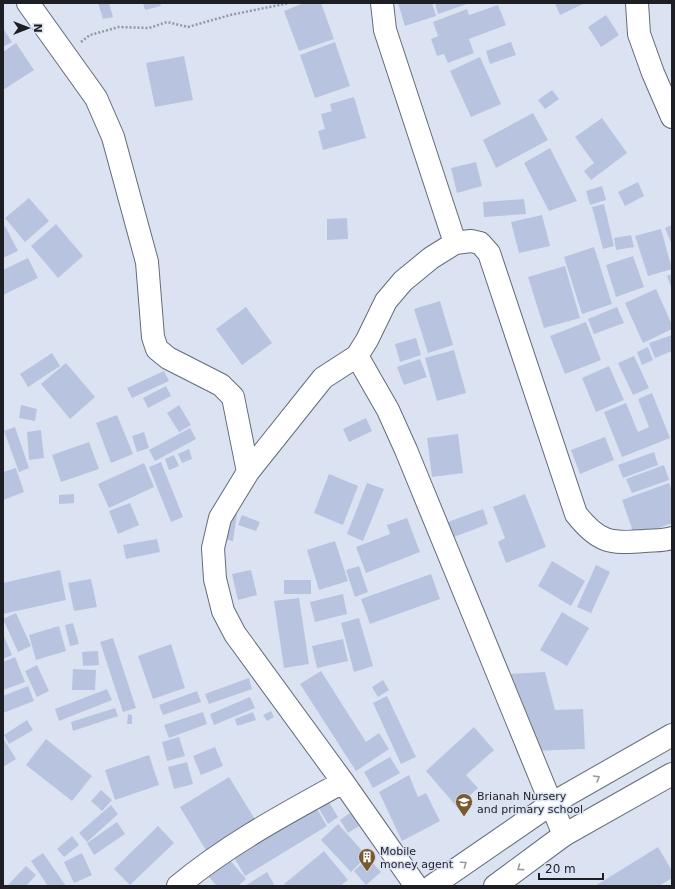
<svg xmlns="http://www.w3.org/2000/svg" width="675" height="889" font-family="'DejaVu Sans',sans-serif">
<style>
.building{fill:#b8c4df}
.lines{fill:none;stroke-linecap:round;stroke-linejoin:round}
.minor-casing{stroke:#656b79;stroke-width:24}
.tertiary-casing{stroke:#656b79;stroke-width:24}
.path{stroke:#9398a5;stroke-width:2.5;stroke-dasharray:2 2;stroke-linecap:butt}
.minor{stroke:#fff;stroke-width:22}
.tertiary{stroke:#fff;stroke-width:22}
.oneway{stroke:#999a9d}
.labels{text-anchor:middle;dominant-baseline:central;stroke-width:3;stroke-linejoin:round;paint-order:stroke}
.poi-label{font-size:11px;fill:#1d1f25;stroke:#dbe2f2;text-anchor:start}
</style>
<rect width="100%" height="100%" fill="#dbe2f2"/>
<!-- building -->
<path class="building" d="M98 3H109L113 17 103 19Z
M143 3H160L161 6 145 10Z
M304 3H321L334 39 299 51 284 11Z
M398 3H432L436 16 405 26Z
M435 3H470L438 14Z
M555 3H585L560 15Z
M498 5 506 25 469 39 474 53 448 63 444 54 437 56 431 39 438 36 433 22 467 9 469 15Z
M606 15 619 35 601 47 588 27Z
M3 28 12 42 3 47Z
M335 42 350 86 315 98 300 55Z
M511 42 516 55 490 64 486 51Z
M16 43 34 70 3 90V52Z
M184 56 193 100 155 107 146 63Z
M480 57 501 104 471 117 450 71Z
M552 90 559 99 545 109 538 100Z
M354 97 366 138 323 150 318 131 325 129 321 114 332 111 330 104Z
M533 113 548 140 496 168 483 140Z
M602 118 627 153 591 180 584 171 594 163 575 137Z
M550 148 577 201 549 211 524 163Z
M476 162 482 186 457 193 451 168Z
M638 182 644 196 625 206 618 192Z
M602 186 606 200 590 205 586 191Z
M29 198 49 221 25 242 5 218Z
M524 199 526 214 484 217 483 202Z
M604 204 614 246 603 249 592 207Z
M542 215 550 246 519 253 511 222Z
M347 218 348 239 327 240V219Z
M56 224 83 256 58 278 31 246Z
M672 225V245L665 228Z
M5 226 18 251 3 258V227Z
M661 229 672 269 648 276 635 236Z
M631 235 634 247 616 250 614 238Z
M594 247 612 304 582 314 564 257Z
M633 256 644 287 616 297 606 265Z
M28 258 38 278 3 295V270Z
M565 266 580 318 544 328 528 277Z
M672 274V290L667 276Z
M656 289 672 325V329L643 343 625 303Z
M440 301 453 345 428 353 414 309Z
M246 307 272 343 242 365 216 329Z
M617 307 624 323 594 334 588 319Z
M586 322 601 360 565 374 550 336Z
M672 335V351L655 358 649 343Z
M416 338 421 355 400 362 395 344Z
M648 347 653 360 642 365 637 352Z
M454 350 466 393 437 401 425 358Z
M52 353 60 366 28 387 20 374Z
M634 356 649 388 633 395 618 363Z
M420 359 427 377 404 385 397 367Z
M66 363 95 397 70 419 41 384Z
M609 366 624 400 596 412 582 378Z
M164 371 169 381 132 398 127 388Z
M166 386 171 396 148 408 143 398Z
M652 393 670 438 622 457 604 412 626 403 638 432 649 427 638 399Z
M21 405 37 409 35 421 19 418Z
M179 405 191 425 179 432 167 413Z
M117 415 133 454 111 463 96 423Z
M366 418 372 431 349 442 343 429Z
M15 427 29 468 19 472 4 431Z
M190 428 196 439 155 461 149 450Z
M41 430 44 458 29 460 27 432Z
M144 432 149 448 137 452 132 436Z
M458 434 463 473 432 477 427 438Z
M605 437 614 460 580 474 571 450Z
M89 442 99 469 61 482 52 455Z
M189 449 192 459 182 463 178 454Z
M654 452 658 465 623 478 618 465Z
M174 455 179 466 169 470 165 459Z
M161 462 183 517 171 522 149 467Z
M144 463 154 487 109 508 98 484Z
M664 465 669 480 632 493 626 479Z
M16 468 24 492 3 500V472Z
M329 474 358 486 343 525 314 513Z
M367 483 384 489 363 541 347 534Z
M669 483 672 490V523L635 537 622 500Z
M74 494V503L59 504V495Z
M525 494 546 547 506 563 498 542 505 538 493 507Z
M130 503 139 525 118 534 109 511Z
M483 509 488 524 454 537 448 522Z
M227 513 237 514 233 541 223 539Z
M242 515 260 522 256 531 238 525Z
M407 518 420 552 366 573 356 547 390 534 387 525Z
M157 539 160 552 126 559 123 545Z
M335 541 348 581 319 590 307 550Z
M552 561 585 581 571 606 538 586Z
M596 565 610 572 591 613 577 607Z
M359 566 368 592 355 597 346 570Z
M60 570 66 600 3 614V583Z
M251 570 257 595 238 600 232 574Z
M431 574 440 599 370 624 361 599Z
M91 579 97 607 74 611 68 583Z
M284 580H311V594H284Z
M343 594 347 614 315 622 310 602Z
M299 598 309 664 284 668 274 601Z
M562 612 589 628 567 666 540 650Z
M16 613 31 646 18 652 3 619Z
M359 618 373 666 354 672 341 623Z
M73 623 79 644 70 646 65 625Z
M59 626 66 651 36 660 29 635Z
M3 634 12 655 3 659Z
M113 638 136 708 123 712 100 642Z
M343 639 348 661 317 668 312 646Z
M171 644 185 688 153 699 138 656Z
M98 651 99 665 83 666 82 652Z
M15 657 25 682 3 690V662Z
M37 665 49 691 37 697 25 671Z
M73 669 96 670 95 690H72Z
M321 671 366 742 379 733 389 749 356 771 300 684Z
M545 672 555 710 583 709 585 749 530 751 509 674Z
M249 678 252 689 209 704 205 694Z
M383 680 389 690 378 697 372 687Z
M28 686 34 701 3 713V696Z
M107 689 112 700 59 721 55 709Z
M197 691 201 702 163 715 159 705Z
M387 696 416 757 401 764 373 703Z
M250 697 255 708 214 725 210 714Z
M115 708 118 716 73 731 71 722Z
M271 711 274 717 267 721 263 715Z
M203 712 207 724 169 738 164 725Z
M253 712 256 720 237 726 235 719Z
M128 714 132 715V724H127Z
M27 720 33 730 9 744 4 735Z
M474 727 494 750 466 775 478 788 457 807 426 771Z
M179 737 185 756 167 761 162 742Z
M3 738 16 759 3 767Z
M46 739 92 776 72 801 26 765Z
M215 747 223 766 201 775 193 756Z
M149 755 159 785 115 800 105 770Z
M390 757 400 773 373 788 364 772Z
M187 762 193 784 174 789 168 767Z
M409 775 418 797 426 793 440 821 402 841 379 792Z
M229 777 256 821 207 852 180 807Z
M101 790 112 800 102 811 91 801Z
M327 799 338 817 328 824 317 805Z
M314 804 327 826 245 876 232 854Z
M111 805 118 814 87 842 79 833Z
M350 813 359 826 348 833 340 820Z
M117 822 125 834 94 855 87 843Z
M338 824 367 856 351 872 321 840Z
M158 826 174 843 130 885 114 869Z
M72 836 79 845 64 857 57 849Z
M658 847 672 871V878L659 886H595Z
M324 851 348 880 340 886H284L283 885Z
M43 853 66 886H48L31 861Z
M82 853 92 875 74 883 64 862Z
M228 858 246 879 238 886H217L207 875Z
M368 858 381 872 366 885 354 871Z
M26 866 36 875 26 886H7Z
M267 872 274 884 272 886H245Z"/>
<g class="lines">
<defs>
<path id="minor" d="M28 3 96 98 113 137 147 262 153 337 157 349 168 358 221 385 233 397 248 472
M382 3 385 30 455 243
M637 3 639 34 653 73 672 117
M357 356 388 410 406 450 564 835
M178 886C228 844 287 813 343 782
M416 886 343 782 235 634 223 611 215 579 213 548 220 518 248 472 323 378 357 356 367 340 386 301 403 281 431 258 455 243 471 241 480 243 489 253 576 514C598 542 610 544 644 541 653 540 664 541 672 538"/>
<path id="tertiary" d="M432 886 551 804 672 735
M495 886 564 835 672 774"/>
</defs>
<!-- minor casing -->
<use href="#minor" class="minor-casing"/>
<!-- tertiary casing -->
<use href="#tertiary" class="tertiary-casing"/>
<!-- path -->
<path class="path" d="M81 42 90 35 119 27 149 28 167 22 188 27 230 15 289 3"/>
<!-- minor -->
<use href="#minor" class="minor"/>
<!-- tertiary -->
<use href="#tertiary" class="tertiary"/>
</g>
<!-- one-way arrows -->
<defs><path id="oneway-chevron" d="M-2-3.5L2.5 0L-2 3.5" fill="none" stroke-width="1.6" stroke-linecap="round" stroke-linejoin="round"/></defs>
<g class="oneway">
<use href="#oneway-chevron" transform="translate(597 778) rotate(-30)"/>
<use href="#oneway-chevron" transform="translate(464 864) rotate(-35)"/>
<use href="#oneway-chevron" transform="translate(520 868) rotate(144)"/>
</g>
<!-- icons -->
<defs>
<symbol id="school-pin" viewBox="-11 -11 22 30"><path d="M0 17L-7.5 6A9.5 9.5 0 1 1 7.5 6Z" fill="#785a2e" stroke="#dbe2f2"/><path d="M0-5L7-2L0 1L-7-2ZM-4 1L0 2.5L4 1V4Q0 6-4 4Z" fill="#fff"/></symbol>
<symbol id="building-pin" viewBox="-11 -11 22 30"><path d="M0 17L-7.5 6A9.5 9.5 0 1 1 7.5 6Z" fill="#785a2e" stroke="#dbe2f2"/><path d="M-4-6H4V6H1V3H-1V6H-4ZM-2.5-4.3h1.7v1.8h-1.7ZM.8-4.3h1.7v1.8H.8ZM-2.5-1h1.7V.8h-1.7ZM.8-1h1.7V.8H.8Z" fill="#fff"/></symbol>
</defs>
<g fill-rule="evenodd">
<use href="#school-pin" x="454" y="792" width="20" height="27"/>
<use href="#building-pin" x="357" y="847" width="20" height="27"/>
</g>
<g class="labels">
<!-- poi labels -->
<g class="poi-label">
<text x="477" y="796">Brianah Nursery<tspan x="477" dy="13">and primary school</tspan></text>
<text x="380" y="851">Mobile<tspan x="380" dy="13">money agent</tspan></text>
</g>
</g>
<!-- border -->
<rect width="675" height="889" fill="none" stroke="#1d1f25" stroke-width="8"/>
<!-- north arrow -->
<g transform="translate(28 28) rotate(90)" stroke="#dbe2f2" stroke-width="3" paint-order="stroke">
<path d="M0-3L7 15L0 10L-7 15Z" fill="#1d1f25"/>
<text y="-6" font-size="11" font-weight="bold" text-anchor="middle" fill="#1d1f25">N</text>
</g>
<!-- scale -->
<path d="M539 873v6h64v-6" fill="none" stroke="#1d1f25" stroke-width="2"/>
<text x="545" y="873" font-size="12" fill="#1d1f25" stroke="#dbe2f2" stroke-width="3" paint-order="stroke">20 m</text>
</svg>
